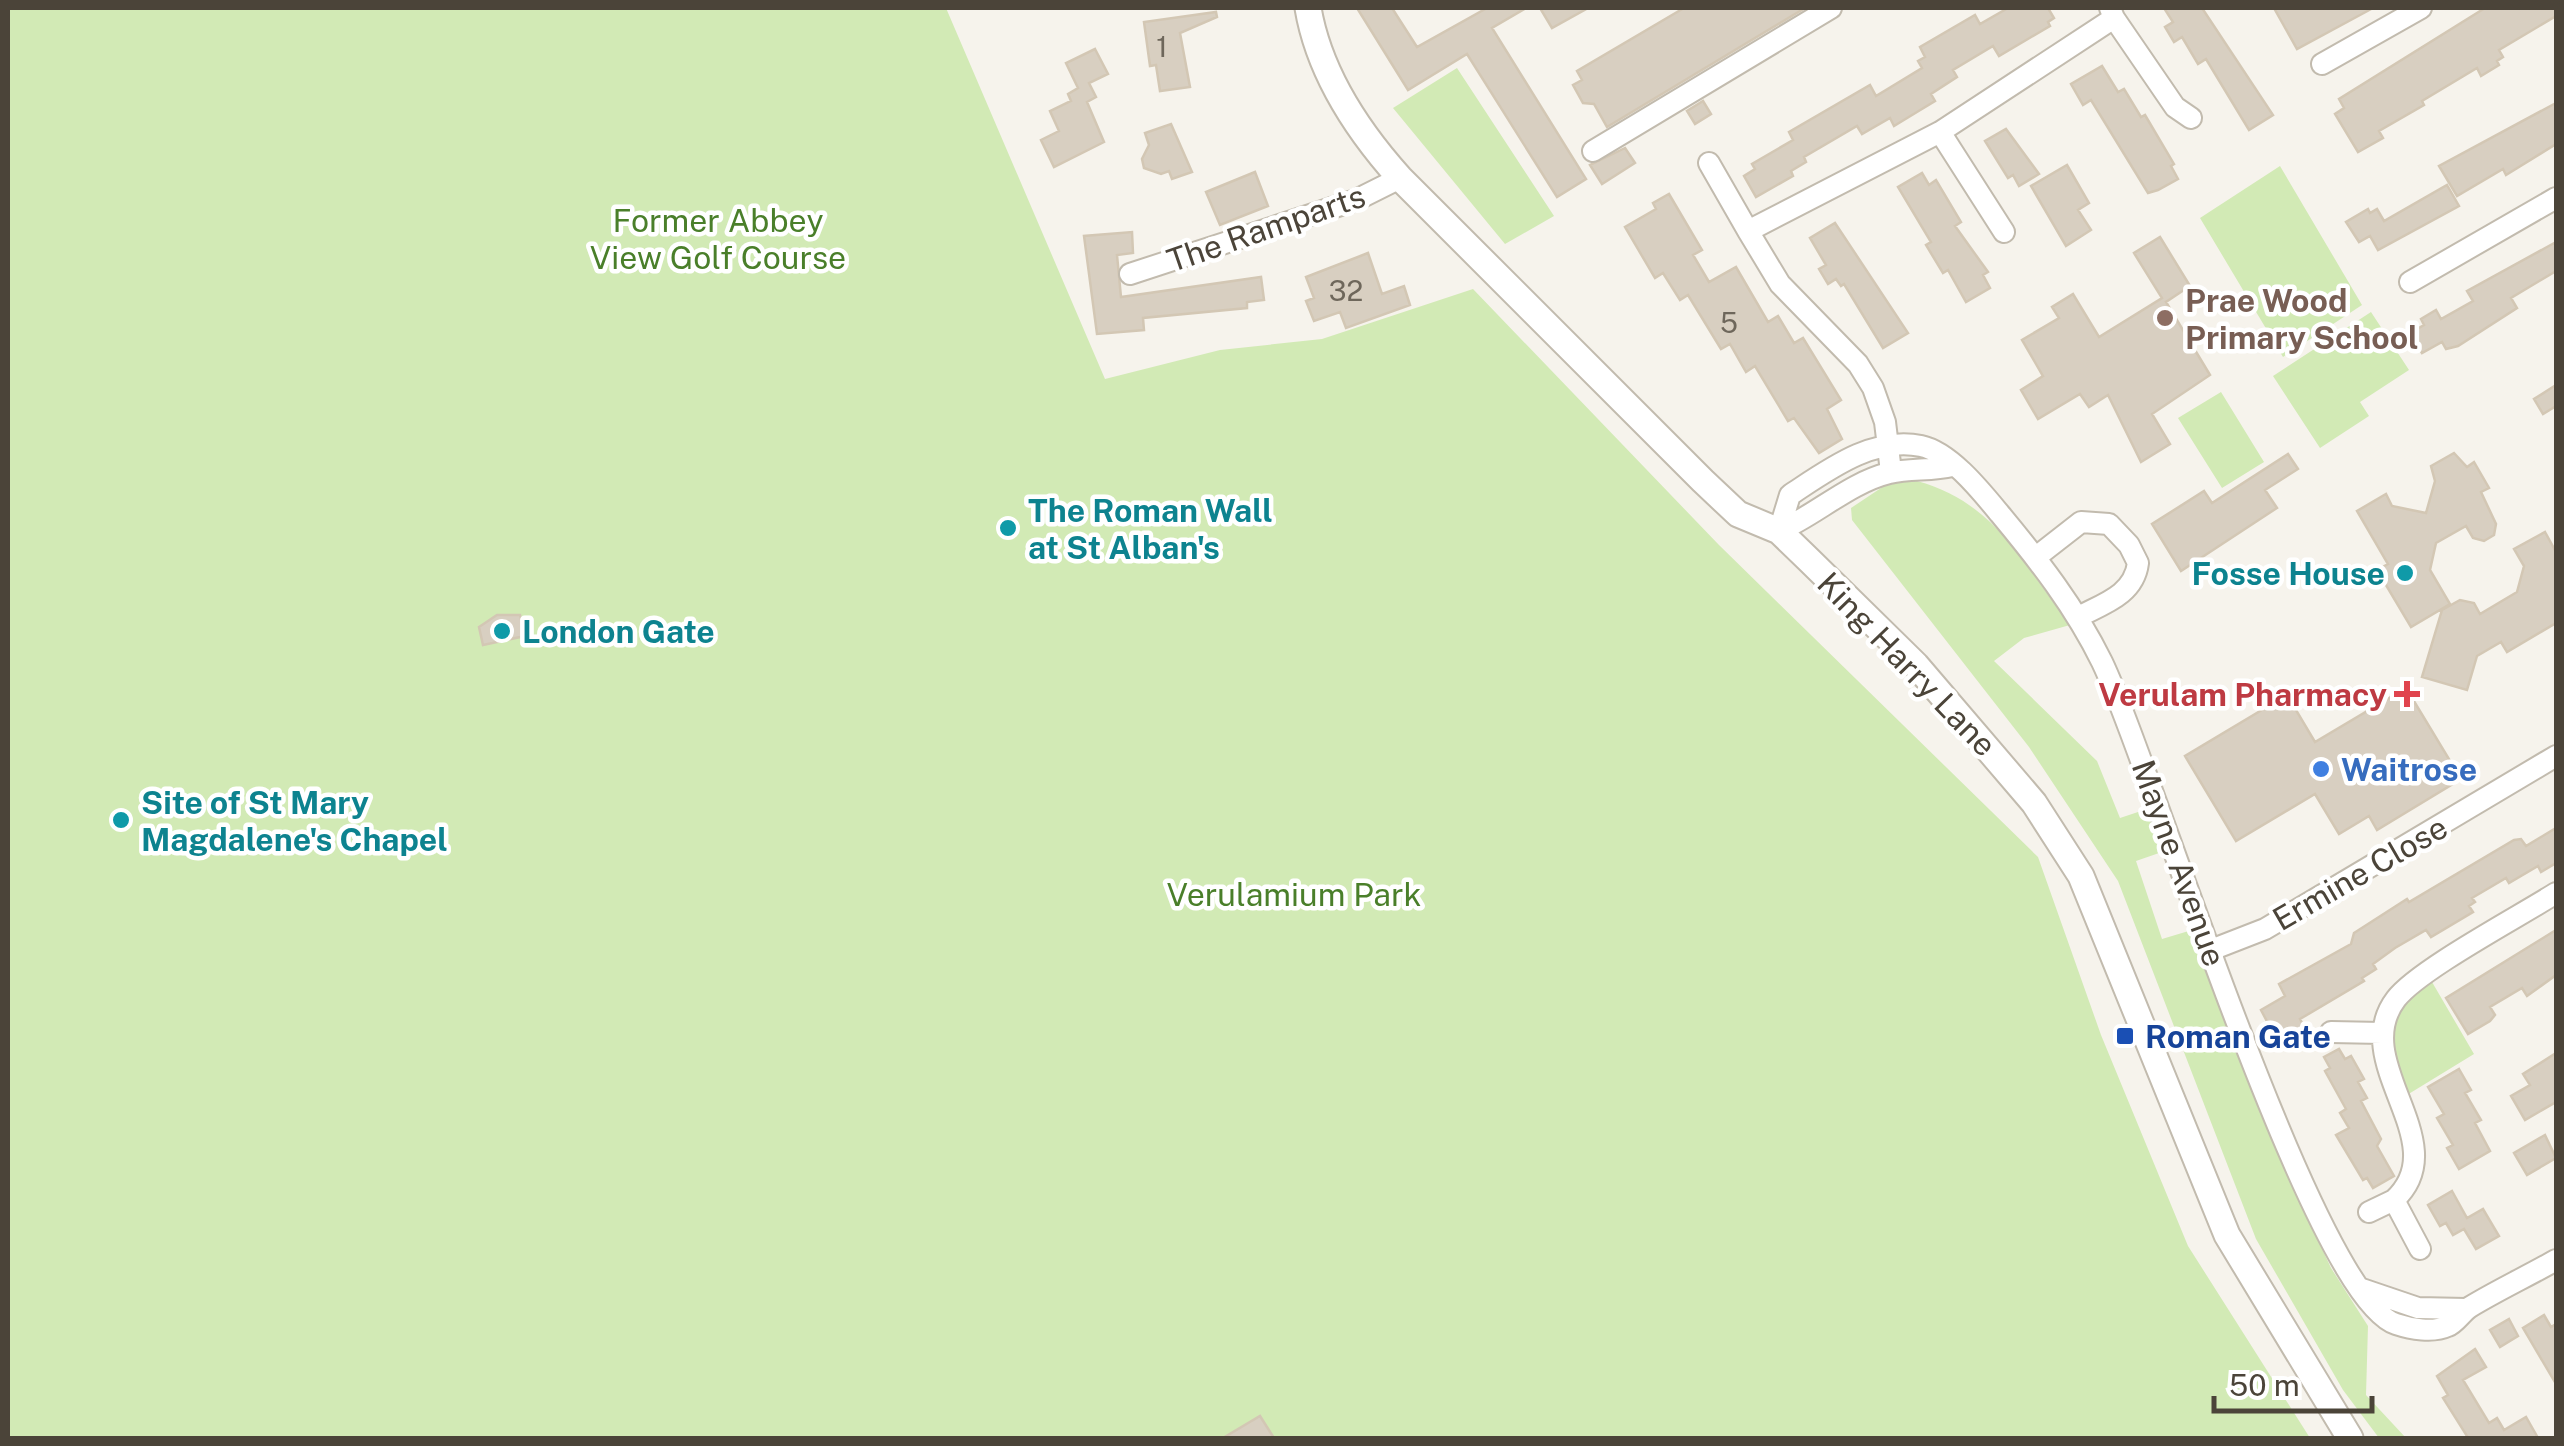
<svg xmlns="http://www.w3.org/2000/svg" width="2564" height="1446" font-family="'Public Sans',sans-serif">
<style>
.green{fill:#d2eab5}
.building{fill:#d8cfc1;stroke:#d3c7b4;stroke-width:2.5}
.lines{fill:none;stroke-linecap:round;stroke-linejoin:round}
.minor-casing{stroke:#c2bbae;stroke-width:24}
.tertiary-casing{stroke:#c2bbae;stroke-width:29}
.minor{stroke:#fff;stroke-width:20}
.tertiary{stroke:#fff;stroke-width:25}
.education-dot{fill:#8d6e63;stroke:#fff;stroke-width:4}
.culture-dot{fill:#0f9aa8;stroke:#fff;stroke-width:4}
.health-dot{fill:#e0444e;stroke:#fff;stroke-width:4}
.shop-dot{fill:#3f7fe0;stroke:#fff;stroke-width:4}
.transit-dot{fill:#1a4fb4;stroke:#fff;stroke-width:4}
.labels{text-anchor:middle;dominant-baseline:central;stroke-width:9;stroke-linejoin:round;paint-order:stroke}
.number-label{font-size:28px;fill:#6e675b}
.park-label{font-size:32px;fill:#4a7f2a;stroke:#fff}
.street-label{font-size:32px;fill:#4b4439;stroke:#fff}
.education-label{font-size:32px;font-weight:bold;fill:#785e54;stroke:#fff;text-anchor:start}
.culture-label{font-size:32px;font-weight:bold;fill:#0d838f;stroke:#fff;text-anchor:start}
.health-label{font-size:32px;font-weight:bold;fill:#be3a42;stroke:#fff;text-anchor:end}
.shop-label{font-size:32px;font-weight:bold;fill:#366cbe;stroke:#fff;text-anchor:start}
.transit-label{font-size:32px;font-weight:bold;fill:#164399;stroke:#fff;text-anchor:start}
</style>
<rect width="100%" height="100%" fill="#f6f3ec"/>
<!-- green -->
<path class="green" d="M8 8H946L1105 379 1220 350 1322 339 1473 289 1719 545 2038 857 2101 1035 2188 1246 2310 1438H8Z
M1457 68 1554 216 1505 244 1393 108Z
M2280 166 2362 305 2283 357 2200 218Z
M2371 312 2409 370 2360 402 2369 416 2320 448 2273 376Z
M2221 392 2264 462 2222 488 2178 418Z
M1917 481C1995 502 2023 563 2070 625L2024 638 1994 661 2097 761 2120 818 2147 809 2162 852 2136 861 2162 939 2192 930 2280 1158 2331 1268 2368 1326 2366 1395 2406 1438H2379L2343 1390 2256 1239 2118 881 2029 747 1852 520 1851 508 1890 482Z
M2432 982 2474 1054 2407 1095C2392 1043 2380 1016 2432 982Z"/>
<!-- building -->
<path class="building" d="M1357 8H1392L1417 47 1487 8H1526L1492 28 1586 179 1557 197 1467 54 1408 90Z
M1540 8H1588L1552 28Z
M1684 8H1805L1607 127 1594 104 1583 103 1573 85 1582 80 1577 71Z
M2008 8H2048L2054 18 2048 22 2050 26 1999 56 1993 46 1953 70 1957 77 1931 94 1935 101 1917 112 1894 126 1890 118 1862 134 1857 126 1804 157 1806 162 1791 171 1793 176 1756 197 1744 176 1755 169 1752 164 1793 140 1789 132 1870 85 1876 96 1922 68 1918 61 1925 57 1920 47 1975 15 1980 24Z
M2164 8H2202L2273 115 2249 130 2206 59 2198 64 2182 37 2174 42 2165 27 2173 22Z
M2274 8H2373L2297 49Z
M2485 8H2556V16L2499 50 2503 57 2497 61 2499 65 2481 76 2477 68 2422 101 2424 105 2379 131 2383 138 2358 152 2335 114 2344 108 2339 99Z
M1216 12 1217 17 1180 33 1190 87 1160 91 1156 65 1150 66 1144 22Z
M1095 49 1108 74 1089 83 1096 97 1087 102 1104 142 1054 167 1041 140 1059 131 1050 111 1071 101 1068 94 1078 88 1066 63Z
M2102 66 2118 92 2124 89 2141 117 2145 115 2174 164 2171 166 2178 179 2158 190 2148 193 2091 100 2083 105 2071 84Z
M1703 101 1711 114 1695 124 1687 111Z
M2556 103V144L2506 175 2503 169 2457 196 2439 166Z
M1171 124 1192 172 1172 179 1169 171 1161 174 1144 168 1142 159 1149 145 1145 133Z
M2006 129 2039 174 2019 186 2013 175 2008 178 1985 141Z
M1625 148 1635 163 1602 184 1590 165Z
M2067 165 2089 203 2078 210 2091 230 2066 246 2031 186Z
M1255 172 1268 206 1220 225 1206 192Z
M1922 173 1929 185 1936 180 1961 222 1955 226 1988 272 1983 275 1990 288 1966 302 1948 270 1943 273 1926 245 1931 242 1898 187Z
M2447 185 2459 206 2378 250 2370 236 2359 242 2346 222 2368 209 2370 213 2377 209 2384 221Z
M1669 194 1702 250 1693 255 1709 282 1736 267 1768 322 1778 316 1794 343 1803 338 1841 400 1827 409 1842 439 1819 453 1794 418 1788 421 1755 366 1746 372 1730 344 1721 349 1688 295 1680 300 1663 273 1655 278 1625 227 1656 209 1653 203Z
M1835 223 1908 333 1883 348 1844 284 1841 286 1836 279 1828 284 1819 269 1826 265 1810 238Z
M1132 232 1133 253 1117 255 1121 297 1261 277 1264 300 1247 302V308L1143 318 1144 330 1097 334 1084 236Z
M2160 237 2190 286 2166 302 2210 375 2152 414 2170 444 2141 462 2108 395 2089 407 2080 394 2038 419 2021 390 2043 376 2022 340 2059 318 2052 307 2073 294 2099 337 2162 298 2134 253Z
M2556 242V271L2511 298 2517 308 2458 346 2446 349 2442 342 2422 353 2410 333 2424 325 2421 319 2436 310 2441 319 2473 301 2467 291Z
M1368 253 1382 294 1404 286 1410 305 1346 328 1340 312 1314 321 1306 301 1314 298 1306 277Z
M2556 385V406L2543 414 2534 399Z
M2454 453 2467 467 2474 462 2489 488 2481 492 2496 524 2494 535 2484 541 2473 538 2466 526 2436 543 2430 570 2450 604 2411 627 2377 570 2388 564 2357 511 2386 494 2392 506 2426 513 2435 481 2431 466Z
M2288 454 2298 469 2265 490 2277 508 2181 571 2152 524 2204 491 2212 503Z
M2545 532 2556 552V623L2507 652 2501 642 2477 656 2467 690 2422 677 2442 610 2460 600 2474 603 2480 614 2517 592 2524 566 2514 549Z
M497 615H520L525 636 483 645 479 627Z
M2406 688 2461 779 2377 830 2369 816 2339 834 2315 794 2236 841 2185 756 2287 695 2315 742Z
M2556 828V863L2541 872 2538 866 2509 883 2506 878 2472 898 2475 902 2469 906 2473 912 2431 937 2426 930 2395 948 2373 964 2376 969 2362 978 2364 981 2300 1019 2307 1032 2281 1048 2261 1010 2285 996 2279 984 2351 944 2354 933 2407 899 2409 902 2514 840 2521 839 2526 846Z
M2556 930V975L2527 996 2522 988 2490 1007 2495 1015 2490 1021 2468 1034 2446 998Z
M2339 1049 2345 1059 2351 1056 2364 1079 2358 1082 2367 1098 2361 1101 2381 1139 2377 1146 2394 1176 2373 1188 2367 1178 2363 1180 2336 1135 2349 1128 2340 1113 2346 1109 2325 1071 2330 1068 2324 1057Z
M2556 1053V1102L2525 1120 2511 1096 2530 1085 2523 1074Z
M2459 1069 2471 1090 2465 1093 2481 1120 2475 1123 2490 1151 2459 1169 2447 1148 2453 1145 2437 1118 2444 1114 2428 1087Z
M2545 1135 2556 1158 2527 1175 2514 1153Z
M2452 1191 2467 1218 2483 1209 2499 1236 2476 1249 2464 1229 2453 1235 2446 1223 2440 1226 2428 1205Z
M2544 1315 2551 1327 2556 1324V1384L2523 1328Z
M2509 1319 2518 1336 2500 1347 2490 1330Z
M2475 1349 2486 1367 2463 1380 2489 1423 2497 1418 2504 1430 2526 1417 2538 1438H2463L2467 1436 2443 1398 2448 1395 2437 1376Z
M1260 1416 1274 1438H1223Z"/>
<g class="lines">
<defs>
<path id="minor" d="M2114 18 2175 107 2191 118
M2322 64 2421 8
M1940 132 2004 232
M1593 151 1831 8
M1709 163 1748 231
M1130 274 1356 200 1400 178
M2410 282 2556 198
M1891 472 1885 422 1873 388 1858 364 1780 284 1748 231 1940 132 2114 18 2110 8
M1779 531 1790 495C1828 470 1873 436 1921 446 1950 452 1981 491 2000 514 2039 561 2075 607 2102 662 2152 766 2313 1297 2396 1324 2411 1329 2433 1333 2448 1326 2456 1323 2462 1312 2470 1307 2498 1290 2528 1276 2556 1260
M1779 531C1816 515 1849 483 1889 473 1910 468 1931 471 1952 466
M2036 557 2081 522 2109 524 2129 545 2138 563C2134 595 2103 604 2078 617
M2211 950 2265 929 2556 756
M2331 1032 2382 1033
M2369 1212 2394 1200
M2420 1249 2394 1200C2457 1142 2347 1063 2396 999 2418 970 2520 916 2556 893
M2362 1289 2418 1308 2466 1309"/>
<path id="tertiary" d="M1308 8C1319 73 1356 129 1400 178L1703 481 1738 514 1779 531 1809 560 1916 665 2034 803 2081 876 2227 1235 2350 1438"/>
</defs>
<!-- minor casing -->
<use href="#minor" class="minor-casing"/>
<!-- tertiary casing -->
<use href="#tertiary" class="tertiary-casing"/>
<!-- minor -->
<use href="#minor" class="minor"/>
<!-- tertiary -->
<use href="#tertiary" class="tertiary"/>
</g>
<!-- markers -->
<circle class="education-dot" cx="2165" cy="318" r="10"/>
<g class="culture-dot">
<circle cx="1008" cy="528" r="10"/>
<circle cx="2405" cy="573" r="10"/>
<circle cx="502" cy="631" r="10"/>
<circle cx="121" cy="820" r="10"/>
</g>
<path class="health-dot" d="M2402 679h10v10h10v10h-10v10h-10v-10h-10v-10h10z"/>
<circle class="shop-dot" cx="2321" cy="769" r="10"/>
<rect class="transit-dot" x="2115" y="1026" width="20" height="20" rx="5"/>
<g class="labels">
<!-- number labels -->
<g class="number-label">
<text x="1162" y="46">1</text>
<text x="1346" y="290">32</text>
<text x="1729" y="322">5</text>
</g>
<!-- park labels -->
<g class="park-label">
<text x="718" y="220">Former Abbey<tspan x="718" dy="37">View Golf Course</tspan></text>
<text x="1294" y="894">Verulamium Park</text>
</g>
<!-- street labels -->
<g class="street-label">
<text transform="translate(1266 228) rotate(-19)">The Ramparts</text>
<text transform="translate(1907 664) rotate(46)">King Harry Lane</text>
<text transform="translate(2179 863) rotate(70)">Mayne Avenue</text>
<text transform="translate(2360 873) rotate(-30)">Ermine Close</text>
</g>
<!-- education labels -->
<g class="education-label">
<text x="2185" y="300">Prae Wood<tspan x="2185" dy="37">Primary School</tspan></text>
</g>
<!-- culture labels -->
<g class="culture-label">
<text x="1028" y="510">The Roman Wall<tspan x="1028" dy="37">at St Alban's</tspan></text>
<text x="2385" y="573" text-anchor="end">Fosse House</text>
<text x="522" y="631">London Gate</text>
<text x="141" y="802">Site of St Mary<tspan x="141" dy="37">Magdalene's Chapel</tspan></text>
</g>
<!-- health labels -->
<g class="health-label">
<text x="2387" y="694">Verulam Pharmacy</text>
</g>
<!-- shop labels -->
<g class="shop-label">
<text x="2341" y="769">Waitrose</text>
</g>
<!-- transit labels -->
<g class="transit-label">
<text x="2145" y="1036">Roman Gate</text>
</g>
</g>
<!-- border -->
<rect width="2564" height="1446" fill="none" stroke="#4b4439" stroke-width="20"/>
<!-- scale -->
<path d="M2214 1396v15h158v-15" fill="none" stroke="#4b4439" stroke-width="5"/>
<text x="2229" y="1396" font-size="30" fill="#4b4439" stroke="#ffffff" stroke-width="8" paint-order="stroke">50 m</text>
</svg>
